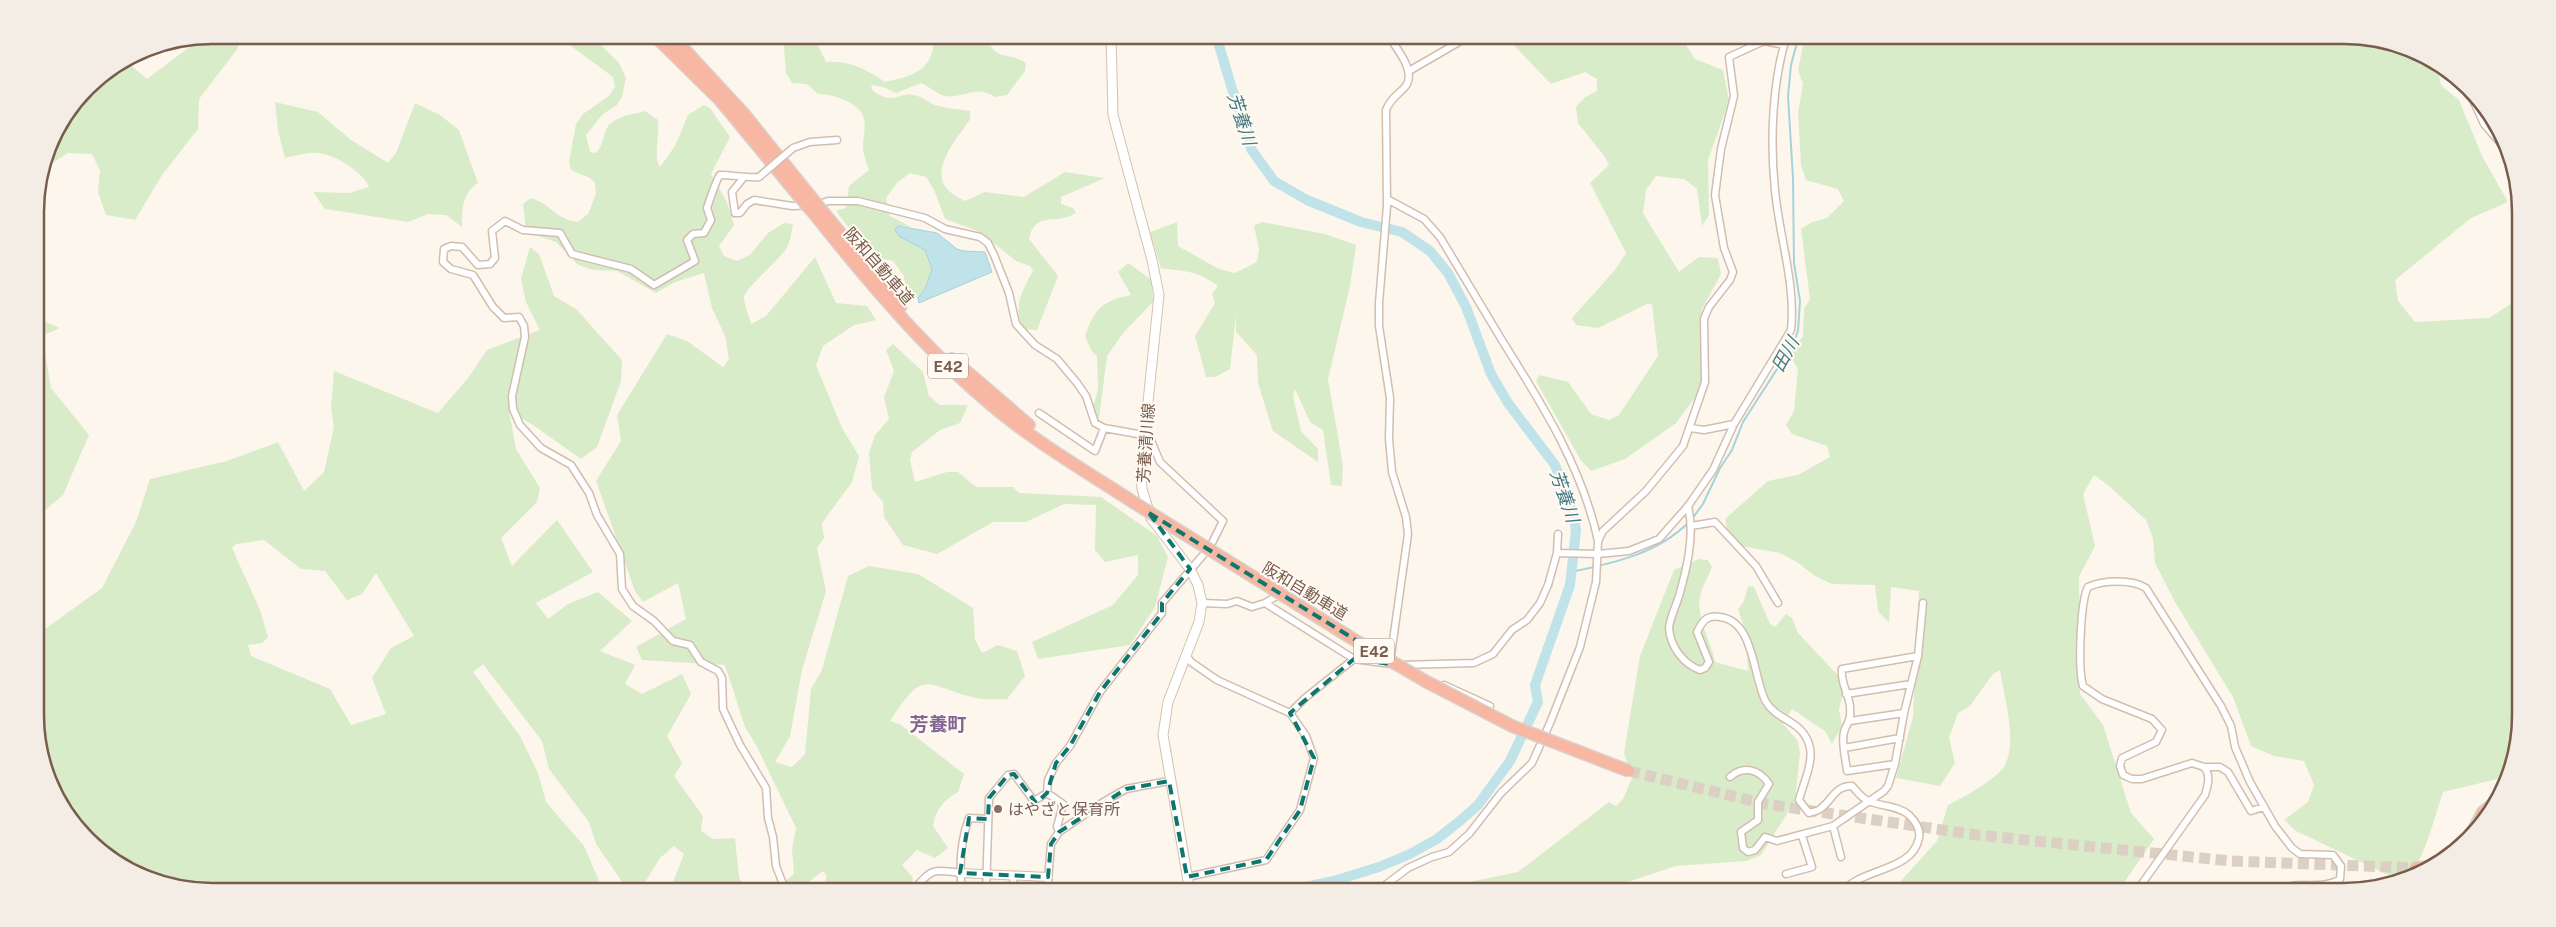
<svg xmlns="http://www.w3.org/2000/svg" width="2556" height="927" font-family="'Public Sans','Noto Sans JP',sans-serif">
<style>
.green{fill:#d8ecc9;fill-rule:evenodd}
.water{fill:#bfe3e8;stroke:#a5d3da}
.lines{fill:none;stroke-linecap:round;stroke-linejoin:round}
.stream{stroke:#a5d3da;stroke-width:2}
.river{stroke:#bfe3e8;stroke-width:10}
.motorway-tunnel{stroke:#dcd0c4;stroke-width:11;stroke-dasharray:11 5.5;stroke-linecap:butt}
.minor-casing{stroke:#d1beb0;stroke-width:9}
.tertiary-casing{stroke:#d1beb0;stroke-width:10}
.secondary-casing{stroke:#d6c0b0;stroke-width:11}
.motorway-casing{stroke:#dad1cd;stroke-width:14}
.minor{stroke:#fff;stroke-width:6}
.tertiary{stroke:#fff;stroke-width:8}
.secondary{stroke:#fff;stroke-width:9}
.motorway{stroke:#f7b7a3;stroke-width:11}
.minor-bridge-casing{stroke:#d1beb0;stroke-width:9;stroke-linecap:butt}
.motorway-bridge-casing{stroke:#dad1cd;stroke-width:14;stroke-linecap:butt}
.minor-bridge{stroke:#fff;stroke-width:6}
.motorway-bridge{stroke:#f7b7a3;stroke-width:11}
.marked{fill:none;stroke:#0f766e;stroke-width:4;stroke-dasharray:10 6;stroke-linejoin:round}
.education-dot{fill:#8d6e63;stroke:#fffaf3;stroke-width:2}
.labels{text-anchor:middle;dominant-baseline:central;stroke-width:4;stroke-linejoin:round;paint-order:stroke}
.shield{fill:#fffaf3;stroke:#a28b7f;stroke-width:1}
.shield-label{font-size:15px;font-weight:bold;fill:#7a5c4d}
.street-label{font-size:16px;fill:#7a5c4d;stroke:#fffaf3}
.education-label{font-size:16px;fill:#785e54;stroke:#fffaf3;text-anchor:start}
.water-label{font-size:18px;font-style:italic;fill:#437c86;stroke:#fffaf3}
.quarter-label{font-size:19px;font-weight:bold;fill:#846695;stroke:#fffaf3}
.rim{fill:none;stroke:#7a5c4d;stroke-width:2.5}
</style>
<rect width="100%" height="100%" fill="#fdf6ec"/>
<!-- green -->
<path class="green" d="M212 35H240L238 48 199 99 198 129 162 175 135 220 106 215 98 192 100 171 92 154 68 153 44 168 53 133 95 79 129 64 147 79 203 37Z
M538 35H585L600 44 619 63 626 78 622 97 617 105 603 114 586 135 590 152 596 153C602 147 603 138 606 130 612 116 632 115 645 111L658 120C660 134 653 156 660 167L675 146 688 115 704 105 710 108 730 137 711 174 726 200 734 225 719 246 724 256 737 261 750 255 768 233 784 223 793 224C791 231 791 241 787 247 782 258 744 289 744 297 744 305 749 316 751 324L766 316 815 257 836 303 867 306 876 320 854 325 823 346 816 365 842 428 859 456 852 482 822 523 824 538 817 548 826 591 802 670 790 736 775 762 792 767 805 754 811 689 822 670 848 576 869 566 918 574 973 608 975 639 982 653 998 645 1017 651 1025 676 1007 699C997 699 986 700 976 698 924 686 926 666 890 721L901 725 964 774 958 792C943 801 936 809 933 826L948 848 935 858 917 850 902 865 913 878 909 892H821L827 876 823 871 796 892H771L794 874 792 849 796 828 756 745 745 727 725 665 642 660 636 647 686 619 678 583 643 602 635 591 596 481 621 441 617 415 667 334 687 341 723 367 729 359 725 336 712 308 704 273 675 282 656 293 617 271 593 270 578 265 556 242 526 232 523 204 531 198C551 204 555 219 578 222L588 214 596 194 595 183 590 178 571 170 569 162 576 124 583 114 609 96 615 87 613 77 567 43 543 41Z
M783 35H813L826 62C849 60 866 69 885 82 915 75 934 71 934 35H987C994 63 1008 51 1026 63L1025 71 1007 95 995 97C973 84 967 99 945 96 938 95 929 86 921 83L896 93 883 87 871 85 873 91C895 106 898 92 914 95 923 97 928 102 935 105 946 109 959 109 970 111V119C959 137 928 169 948 190 952 194 959 198 965 201L985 192 1024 197 1065 172 1105 178 1061 197V204L1073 208 1076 213C1054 226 1035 210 1029 239L1058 276 1037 330 1024 329C1012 308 1022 291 1033 271L1030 266 1016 261 980 232 945 219 934 190 926 177 910 173 897 183 886 198 890 216 911 227 898 226 900 237 925 250 932 269 925 289 918 298 906 297 904 276 893 261 870 256 836 211 846 208 849 186 869 170C867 163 863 154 863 147 863 137 866 128 864 119 861 102 832 94 818 94L807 84 792 83 786 73Z
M1510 35H1679L1695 59 1723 70 1729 101 1708 160 1709 215 1702 226 1697 189 1684 179 1656 176 1646 190 1643 213 1679 272 1699 257 1718 258 1721 274 1702 309 1703 387 1676 423 1625 459 1591 471 1580 459 1536 381 1540 375 1568 382 1591 414 1609 420 1619 415 1658 356 1652 304H1647L1598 328 1576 325 1572 318 1615 270 1626 253 1590 183 1609 165 1605 157 1578 123 1576 107 1585 97 1597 91V79L1585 72 1551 84 1507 38Z
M1810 35H2344L2401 44 2437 68 2441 85 2459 100 2482 156 2508 202 2471 218 2395 280 2398 301 2415 322 2489 318 2520 298 2521 715 2510 776 2443 792C2436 813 2421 872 2403 882L2296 831 2284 820 2308 802 2314 785 2304 761 2274 756 2251 746 2233 697 2175 602 2155 563 2153 538 2146 520 2108 485 2094 475 2083 494 2095 546 2079 577 2080 694 2103 725 2131 813 2154 839 2121 887 2111 892H1939L1897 885 1937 841 1948 805C1964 797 1992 782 2003 768 2019 746 2004 696 2000 670L1992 675 1970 706 1958 713 1949 738 1955 763 1940 786 1896 778 1913 717 1919 591 1891 587 1889 623 1878 611 1875 585 1832 584 1815 576 1797 562 1780 553 1736 545 1728 533 1725 519 1768 481 1798 475 1830 457 1827 446 1792 434 1786 425 1794 411 1798 369 1788 352 1803 337 1804 309 1810 299 1801 229 1812 222 1827 218 1844 201 1838 189 1806 180 1801 165 1798 113 1803 84 1798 70 1804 40Z
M275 102 318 112 351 140 388 163 396 153 415 103 440 115 459 130 478 183C462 193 462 210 462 227L446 215 428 214 408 222 325 209 313 192 349 193 369 187C365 173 332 153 317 153 307 152 295 156 285 158L278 131Z
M1177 222 1178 246 1219 269 1235 273 1257 262 1259 249 1254 226 1262 222 1325 234 1356 245 1350 286 1328 379 1343 466 1342 486 1331 485 1323 430 1310 422 1295 389 1293 397 1301 431 1318 449V462L1273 431 1258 383 1257 355 1236 332V315L1230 369 1215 377H1206L1195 336 1215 303 1212 294 1218 286C1197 270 1186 272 1161 268L1150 232Z
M530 247 539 254 554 296 576 309 622 360 621 381 597 447 581 459 533 425 509 411 516 449 540 488 537 502 501 538 512 566 557 520 593 572 536 603 548 619 568 604 598 592 632 621 600 651 635 665 625 684 642 694 682 674 691 694 667 736 682 763 674 776 703 816 701 831 713 839 735 838 739 878 748 892H669L684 854 674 846 660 858 639 892H629L596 844 589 822 549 769 542 741 483 664 473 672 520 736 538 773 546 802 584 846 604 892H212L155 883 79 832 38 750V634L102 588 136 522 150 479 227 461 278 442 304 491 324 472 334 427 331 407 334 371 438 413 469 377 487 350 540 330 526 302 521 279ZM264 540 301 569 325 571 347 600 362 594 376 573 414 636 391 648 372 678 386 714 351 725 330 689 251 656 248 645 262 643 268 637 260 610 232 548 236 544Z
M1128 263 1152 280 1153 302 1124 332 1107 356 1099 419 1093 408 1098 389 1097 356 1091 350 1085 336C1095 308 1102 301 1131 295L1118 272Z
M36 318 60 328 42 336 51 388 89 435 63 495 37 517Z
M893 344 923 372 929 396 940 405H968L960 423 940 430 912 452 910 460 915 482 947 472H958L976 487H1013L1019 493 1101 497 1157 536 1168 557 1155 607 1130 645 1038 659 1032 642 1113 605 1138 575V555L1105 562 1095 550 1096 505 1064 504 1026 522H993L937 554 903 545 884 517 883 502 872 489 869 453 875 435 889 419 884 397 894 371 886 350Z
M1699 559 1708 560 1712 567C1709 576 1703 584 1701 593 1694 615 1711 641 1715 662L1748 671 1746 632 1738 609 1744 601 1748 586 1754 587 1770 624 1775 627 1786 614 1792 618 1798 633 1845 683 1839 710 1842 726 1832 744 1825 731 1792 709 1783 724 1798 741 1800 753 1795 801 1761 855 1746 861 1676 866 1597 892H1421L1518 872 1609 802 1616 806 1623 799 1632 778 1624 753 1640 656 1674 570Z"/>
<!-- water -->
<path class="water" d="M898 226 937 233 957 249 964 251 985 252 992 272 919 303 918 298 925 289 932 269 925 250 900 237 895 230Z"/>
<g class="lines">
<!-- stream -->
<path class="stream" d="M1692 519 1703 504 1720 468 1732 450 1743 422 1793 344 1798 331 1800 301 1794 263 1793 178 1788 96 1791 65 1799 35
M1571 572C1614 563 1657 554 1689 522"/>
<!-- river -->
<path class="river" d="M1216 35 1232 89 1247 129 1251 149 1274 181 1307 200 1361 222 1402 232 1430 251 1448 273 1466 307 1491 374 1508 403 1555 465 1573 513 1576 530 1570 585 1535 685 1538 702 1510 761 1478 805 1461 820 1437 839 1410 854 1379 867 1334 881 1281 892"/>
<!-- motorway-tunnel -->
<path class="motorway-tunnel" d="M1629 771 1765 804 1977 835 2231 861 2416 868"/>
<defs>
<path id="minor" d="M1388 35C1395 47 1415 69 1407 84 1403 92 1392 95 1386 110L1387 206 1379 303V326L1390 398 1389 439 1392 472 1406 517 1408 534 1390 662
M1409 71 1471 35
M2468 89 2484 124 2510 154
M793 148 810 142 837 140
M744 177 732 192 735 213H740L747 204 754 200 792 206 817 205 828 201H858L925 218 945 229 980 237 988 243 994 255 1009 293 1016 324 1035 345 1057 359 1077 383 1086 396 1095 423 1104 428 1149 436 1160 462 1223 521 1210 547 1162 603V613L1100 692 1070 746 1056 763 1048 780 1047 793 1034 801 1014 774 1008 775 989 798 986 892
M759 177C746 178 734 175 720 175 717 178 709 202 707 208L711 220 704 233 693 234 687 240 695 261 654 285 631 269 572 254 560 233 523 230 505 221 492 231 495 258 490 264 478 265 462 247 451 246 444 249 443 262 451 269 473 275 493 307 504 318 519 317 524 326 525 337 512 396 513 409 520 425 541 448 571 465 589 493 597 515 620 554 622 589 633 606 654 621 673 641 690 645 701 662 718 671 722 678 723 709 740 745 766 788 768 818 773 837 776 866 786 892
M1387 199 1424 219 1440 237C1461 272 1482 307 1503 342 1542 404 1583 469 1598 541
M1039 413 1095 451 1104 428
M1690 428 1704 430 1734 424
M1688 506C1695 535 1687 568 1679 596 1676 606 1669 620 1669 629 1671 647 1683 664 1700 670L1705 668 1709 662 1697 632C1703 620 1707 615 1720 617 1755 621 1753 679 1766 702 1778 722 1804 720 1810 748 1813 764 1803 784 1799 800L1809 813C1812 812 1818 811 1820 809 1833 800 1834 786 1852 786 1857 791 1862 799 1869 801 1882 807 1897 805 1909 815 1915 821 1921 829 1919 838 1912 873 1861 867 1843 892
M1691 526 1715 522 1756 566 1778 603
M1557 553 1558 534
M1202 603 1227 604 1237 601 1252 607 1265 603 1290 588
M1265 603 1354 659 1391 664
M1186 655 1191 662 1217 680 1290 713 1306 736 1314 758 1300 810 1266 860 1187 877
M1401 665 1474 663 1493 654 1512 630 1527 620 1540 603 1548 585 1557 553 1598 554 1629 551 1659 539 1688 506 1713 470 1734 424 1791 330C1796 284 1779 236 1775 190 1770 142 1772 81 1787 35
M1444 685 1490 706
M1846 694 1911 684
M1290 713 1305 698 1354 659
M1850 721 1904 713
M1844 748 1900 738
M1895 764 1847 771C1846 760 1841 743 1844 732 1848 720 1851 722 1850 707 1849 693 1840 683 1842 669L1918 656
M1730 777C1743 765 1759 769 1769 784L1758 802V820L1741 832 1743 848 1748 852 1755 850 1765 837 1777 841 1833 826 1884 791 1888 786 1895 764 1904 713 1918 656 1923 603
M1047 793 1063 804 1057 827 1059 832
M2263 807 2251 811 2228 772 2220 767H2204L2192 763 2142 779H2132L2123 775 2120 766 2122 758 2156 742 2162 730 2152 719 2102 699 2083 686C2078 670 2080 602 2088 587 2103 580 2132 579 2146 588L2221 706 2231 726 2235 747 2250 782 2275 826 2292 848 2300 854 2333 855 2341 866 2340 879C2320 892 2292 878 2280 892
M1833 826 1841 857
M1786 874 1812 867 1802 836
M1013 875 1014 892
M911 892C932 871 928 868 960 873
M962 892C959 867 960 842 969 818L988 819
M1047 892 1051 844 1059 832 1100 804 1126 789 1169 781
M1362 892 1384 886 1408 868 1432 857 1449 852 1469 834 1501 793 1532 763 1550 723 1580 647 1596 582 1598 541 1603 531 1646 491 1683 446 1705 382 1704 319 1709 307 1730 280 1733 272 1724 248 1715 195 1721 149 1734 96 1729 57 1764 41 1784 45
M2136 892 2205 795C2208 785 2211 775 2204 767"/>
<path id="tertiary" d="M960 873 1048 877"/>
<path id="secondary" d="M1111 35 1113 115 1152 260 1159 295 1141 470 1142 489 1151 518 1190 569 1198 585 1202 603 1199 622 1168 702 1163 735 1190 892"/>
<path id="motorway" d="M654 35 720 100 798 195
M671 35 744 114 806 191
M823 212 901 306
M816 216C874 289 936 362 1010 420 1048 450 1092 475 1133 502
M952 359 1029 425
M2470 837 2483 812 2496 802
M2416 868 2431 867"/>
</defs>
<!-- minor casing -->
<use href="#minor" class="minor-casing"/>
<!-- tertiary casing -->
<use href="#tertiary" class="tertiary-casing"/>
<!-- secondary casing -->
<use href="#secondary" class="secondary-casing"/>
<!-- motorway casing -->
<use href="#motorway" class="motorway-casing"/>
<!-- minor -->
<use href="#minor" class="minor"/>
<!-- tertiary -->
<use href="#tertiary" class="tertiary"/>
<!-- secondary -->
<use href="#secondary" class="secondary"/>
<!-- motorway -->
<use href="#motorway" class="motorway"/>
<defs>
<path id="minor-bridge" d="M759 177 793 148"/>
<path id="motorway-bridge" d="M806 191 823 212
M798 195 816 216
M1133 502 1353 639 1427 682 1512 726 1629 771"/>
</defs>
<!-- minor-bridge casing -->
<use href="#minor-bridge" class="minor-bridge-casing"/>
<!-- motorway-bridge casing -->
<use href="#motorway-bridge" class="motorway-bridge-casing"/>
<!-- minor-bridge -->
<use href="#minor-bridge" class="minor-bridge"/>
<!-- motorway-bridge -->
<use href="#motorway-bridge" class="motorway-bridge"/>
</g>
<!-- marked area -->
<path class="marked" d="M1149 513 1390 661V664L1354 659 1290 713 1314 758 1300 810 1266 860 1187 877 1169 781 1126 789 1059 832 1051 844 1048 877 960 873 969 818 988 819 989 798 1008 775 1014 774 1036 803 1047 793 1056 763 1070 746 1100 692 1162 613V603L1190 569Z"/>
<!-- markers -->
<circle class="education-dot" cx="998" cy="809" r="5"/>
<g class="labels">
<!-- shield labels -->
<g class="shield">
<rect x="928" y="353.5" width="40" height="25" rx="4"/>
<rect x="1354" y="638.5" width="40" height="25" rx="4"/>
</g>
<g class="shield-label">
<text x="948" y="366">E42</text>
<text x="1374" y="651">E42</text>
</g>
<!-- street labels -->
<g class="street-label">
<text transform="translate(879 266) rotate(49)">阪和自動車道</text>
<text transform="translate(1146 443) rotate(-86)">芳養清川線</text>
<text transform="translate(1305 591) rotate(31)">阪和自動車道</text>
</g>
<!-- education labels -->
<g class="education-label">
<text x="1008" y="809">はやざと保育所</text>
</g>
<!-- water labels -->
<g class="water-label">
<text transform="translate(1242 119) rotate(72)">芳養川</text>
<text transform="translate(1785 354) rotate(-61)">田川</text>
<text transform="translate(1565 496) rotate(71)">芳養川</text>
</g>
<!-- quarter labels -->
<g class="quarter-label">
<text x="938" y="724">芳養町</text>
</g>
</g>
<!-- crop -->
<path d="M0 0H2556V927H0ZM212 44H2344A168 168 0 0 1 2512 212V715A168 168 0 0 1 2344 883H212A168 168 0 0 1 44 715V212A168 168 0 0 1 212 44Z" fill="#f4ede6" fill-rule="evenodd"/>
<path class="rim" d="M212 44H2344A168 168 0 0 1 2512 212V715A168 168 0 0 1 2344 883H212A168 168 0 0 1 44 715V212A168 168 0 0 1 212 44Z"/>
</svg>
